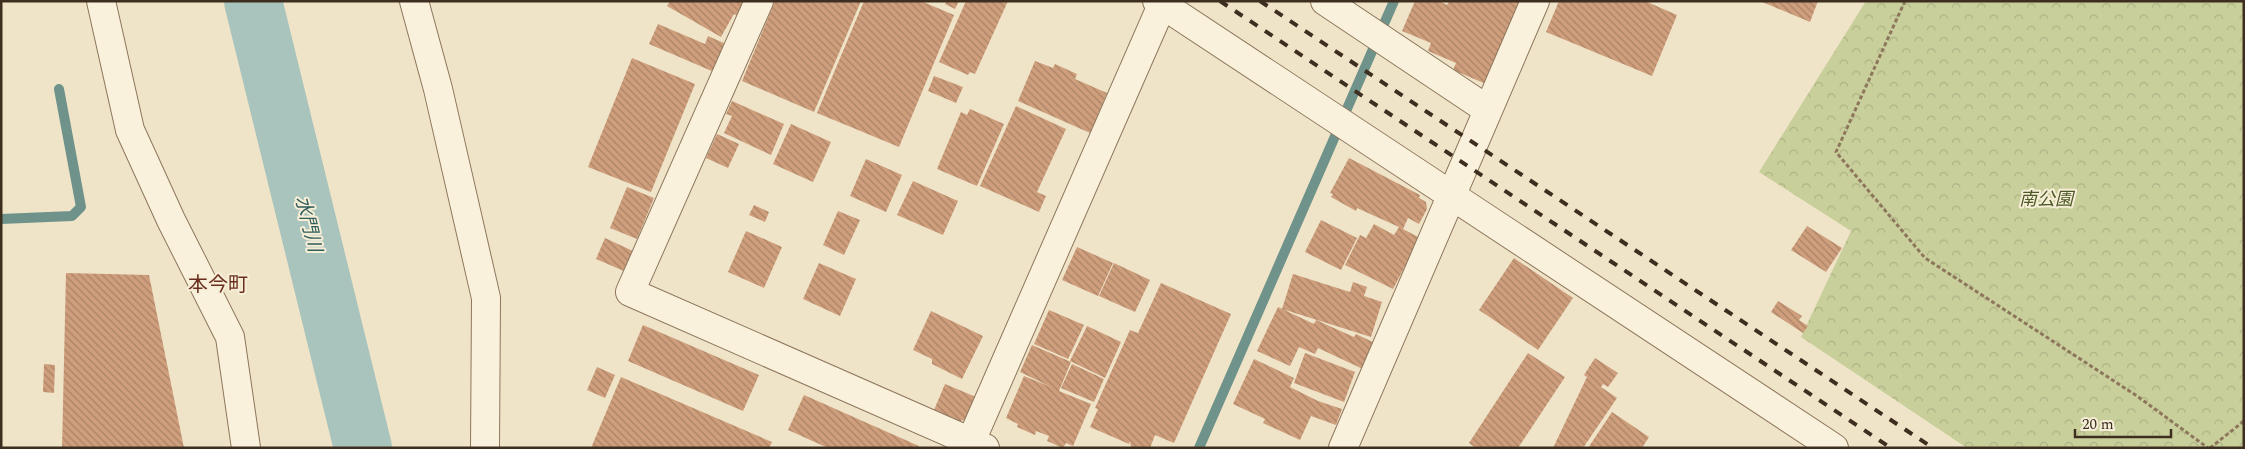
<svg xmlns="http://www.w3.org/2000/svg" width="2245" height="449" font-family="Spectral,'Noto Sans JP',serif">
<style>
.park{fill:url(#park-crowns)}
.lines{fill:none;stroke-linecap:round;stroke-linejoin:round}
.stream{stroke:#6f938a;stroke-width:10}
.river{stroke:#a9c4bc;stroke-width:58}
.building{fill:url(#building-back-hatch)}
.minor-casing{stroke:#8d765c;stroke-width:30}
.path{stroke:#8d765c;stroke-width:3;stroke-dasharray:4 2.5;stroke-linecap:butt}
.minor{stroke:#faf1dc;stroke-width:28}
.rail{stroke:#3d2e20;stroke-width:4;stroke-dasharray:9 9;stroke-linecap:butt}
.labels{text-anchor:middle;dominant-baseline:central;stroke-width:4;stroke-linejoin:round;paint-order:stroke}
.park-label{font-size:18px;font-style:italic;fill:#4d5a26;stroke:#f7eed8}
.water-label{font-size:19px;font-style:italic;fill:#2f5d5a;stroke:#f7eed8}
.quarter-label{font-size:20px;fill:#6b2e1e;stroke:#f7eed8}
</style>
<defs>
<pattern id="park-crowns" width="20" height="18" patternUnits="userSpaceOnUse" patternTransform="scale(1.25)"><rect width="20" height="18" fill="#c9cf9b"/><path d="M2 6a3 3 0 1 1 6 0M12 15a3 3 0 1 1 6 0" fill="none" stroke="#aeb285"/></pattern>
<pattern id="building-back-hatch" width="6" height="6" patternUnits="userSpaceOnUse" patternTransform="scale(1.25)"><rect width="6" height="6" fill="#cf9f7d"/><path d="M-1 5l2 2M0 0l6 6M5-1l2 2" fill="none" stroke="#a98266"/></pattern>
</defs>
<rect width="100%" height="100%" fill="#f0e4c8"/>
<!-- park -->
<path class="park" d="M1866 1H2244V448H1967L1801 337 1851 231 1759 172Z"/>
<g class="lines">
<!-- stream -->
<path class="stream" d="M1 219 72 216 81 207 59 89
M1199 448 1394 1"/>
<!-- river -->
<path class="river" d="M253 1 363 448"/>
</g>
<!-- building -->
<path class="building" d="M670 1H747L738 16 734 14 721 37 667 6Z
M775 1H861L814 112 742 81Z
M864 1H921L954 15 899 147 817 113Z
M946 1H959L955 9 945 4Z
M966 1H1008L975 74 970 72 968 75 939 62Z
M1415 1H1439L1447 5 1449 1H1521L1486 84 1453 70 1456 63 1428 51 1431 43 1402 31Z
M1559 1H1645L1677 15 1652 76 1546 32Z
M1760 1H1818L1810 22Z
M658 24 705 44 708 36 726 44 714 72 649 44Z
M632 58 695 84 651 192 588 167Z
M1035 61 1053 68 1055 64 1077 74 1075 79 1107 93 1090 133 1018 101Z
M934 76 963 87 956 103 928 91Z
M732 101 784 124 771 155 724 133 732 116 726 114Z
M1016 106 1066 129 1037 192 1046 196 1039 212 980 186Z
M970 109 1004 124 977 186 937 169 961 112 967 115Z
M791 124 831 142 813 182 773 164Z
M717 134 739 144 728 168 706 158Z
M1349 158 1420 195 1419 198 1426 202 1427 209 1419 224 1408 218 1403 229 1420 238 1393 289 1345 265 1360 235 1366 238 1374 224 1394 235 1399 227 1357 208 1356 211 1331 197 1333 194 1330 193Z
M866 159 902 175 886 212 850 196Z
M913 181 958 201 943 235 897 215Z
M627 187 654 198 637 239 610 228Z
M754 205 769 212 765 222 749 215Z
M838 211 860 220 844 255 823 245Z
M1321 220 1357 238 1341 270 1305 252Z
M1807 226 1842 248 1826 272 1791 250Z
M746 231 782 247 764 288 728 272Z
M605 238 633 251 624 271 596 259Z
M1077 247 1113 263 1098 296 1062 280Z
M1514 258 1573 298 1538 350 1479 310Z
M819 263 856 279 840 316 803 299Z
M1114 263 1150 280 1135 312 1099 296Z
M66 273 149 275 184 448H62Z
M1293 274 1350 292 1353 282 1367 287 1364 296 1382 302 1371 337 1282 309Z
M1161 283 1231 314 1174 443 1155 435 1150 448H1131L1130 441 1129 444 1090 427 1098 409 1095 408 1130 330 1138 333Z
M1778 301 1802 316 1799 320 1808 326 1803 333 1771 312Z
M1278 307 1314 324 1316 320 1354 337 1356 334 1377 344 1365 370 1318 348 1315 354 1299 347 1290 366 1257 351Z
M1049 310 1084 325 1068 359 1034 344Z
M931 311 983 336 962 379 932 364V359L913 350Z
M643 325 759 375 743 411 628 361Z
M1087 326 1121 342 1105 378 1070 361Z
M1032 345 1071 362 1059 391 1091 404 1073 446 1066 443 1063 448 1047 441 1049 436 1036 431 1035 435 1017 427 1018 424 1006 418 1024 376 1051 387 1020 372Z
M1305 353 1355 372 1344 402 1294 383Z
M1528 353 1565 377 1518 448H1476L1469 443Z
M1595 358 1618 373 1608 387 1603 384 1601 387 1617 398 1583 448H1553L1587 377 1584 375Z
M1254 359 1294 378 1290 387 1318 401 1342 409 1336 425 1311 416 1300 440 1263 423 1265 419 1233 404Z
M44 364 55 365 54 393 43 392Z
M1072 364 1104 379 1094 402 1061 388Z
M597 367 615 375 605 398 587 390Z
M621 377 772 442 769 448H591Z
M945 384 976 397 967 419 960 421 934 410Z
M804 395 919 446 918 448H828L788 430Z
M1612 412 1649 437 1642 448H1588Z"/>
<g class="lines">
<defs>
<path id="minor" d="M101 1 130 130 171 220 230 337 246 448
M414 1 438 89 486 298 485 448
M759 1 630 292 985 448
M1157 1 1834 448
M1325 1 1488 110
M968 448 1162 5
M1343 448 1535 1"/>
</defs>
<!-- minor casing -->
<use href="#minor" class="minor-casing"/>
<!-- path -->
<path class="path" d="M1905 1 1836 152 1925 258 2137 396 2208 448
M2210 448 2244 421"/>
<!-- minor -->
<use href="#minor" class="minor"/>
<!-- rail -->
<path class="rail" d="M1220 1 1891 448
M1260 1 1933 448"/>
</g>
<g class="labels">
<!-- park labels -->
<g class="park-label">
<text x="2046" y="199">南公園</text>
</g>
<!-- water labels -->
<g class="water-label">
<text transform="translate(308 224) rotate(76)">水門川</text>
</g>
<!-- quarter labels -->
<g class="quarter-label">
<text x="218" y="285">本今町</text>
</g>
</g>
<!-- border -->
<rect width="2245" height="449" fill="none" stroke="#3d2e20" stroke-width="5"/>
<!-- scale -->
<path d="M2075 429v8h96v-8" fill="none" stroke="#3d2e20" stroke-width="2.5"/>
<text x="2082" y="429" font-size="15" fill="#3d2e20" stroke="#f7eed8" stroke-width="4" paint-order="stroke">20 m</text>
</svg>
